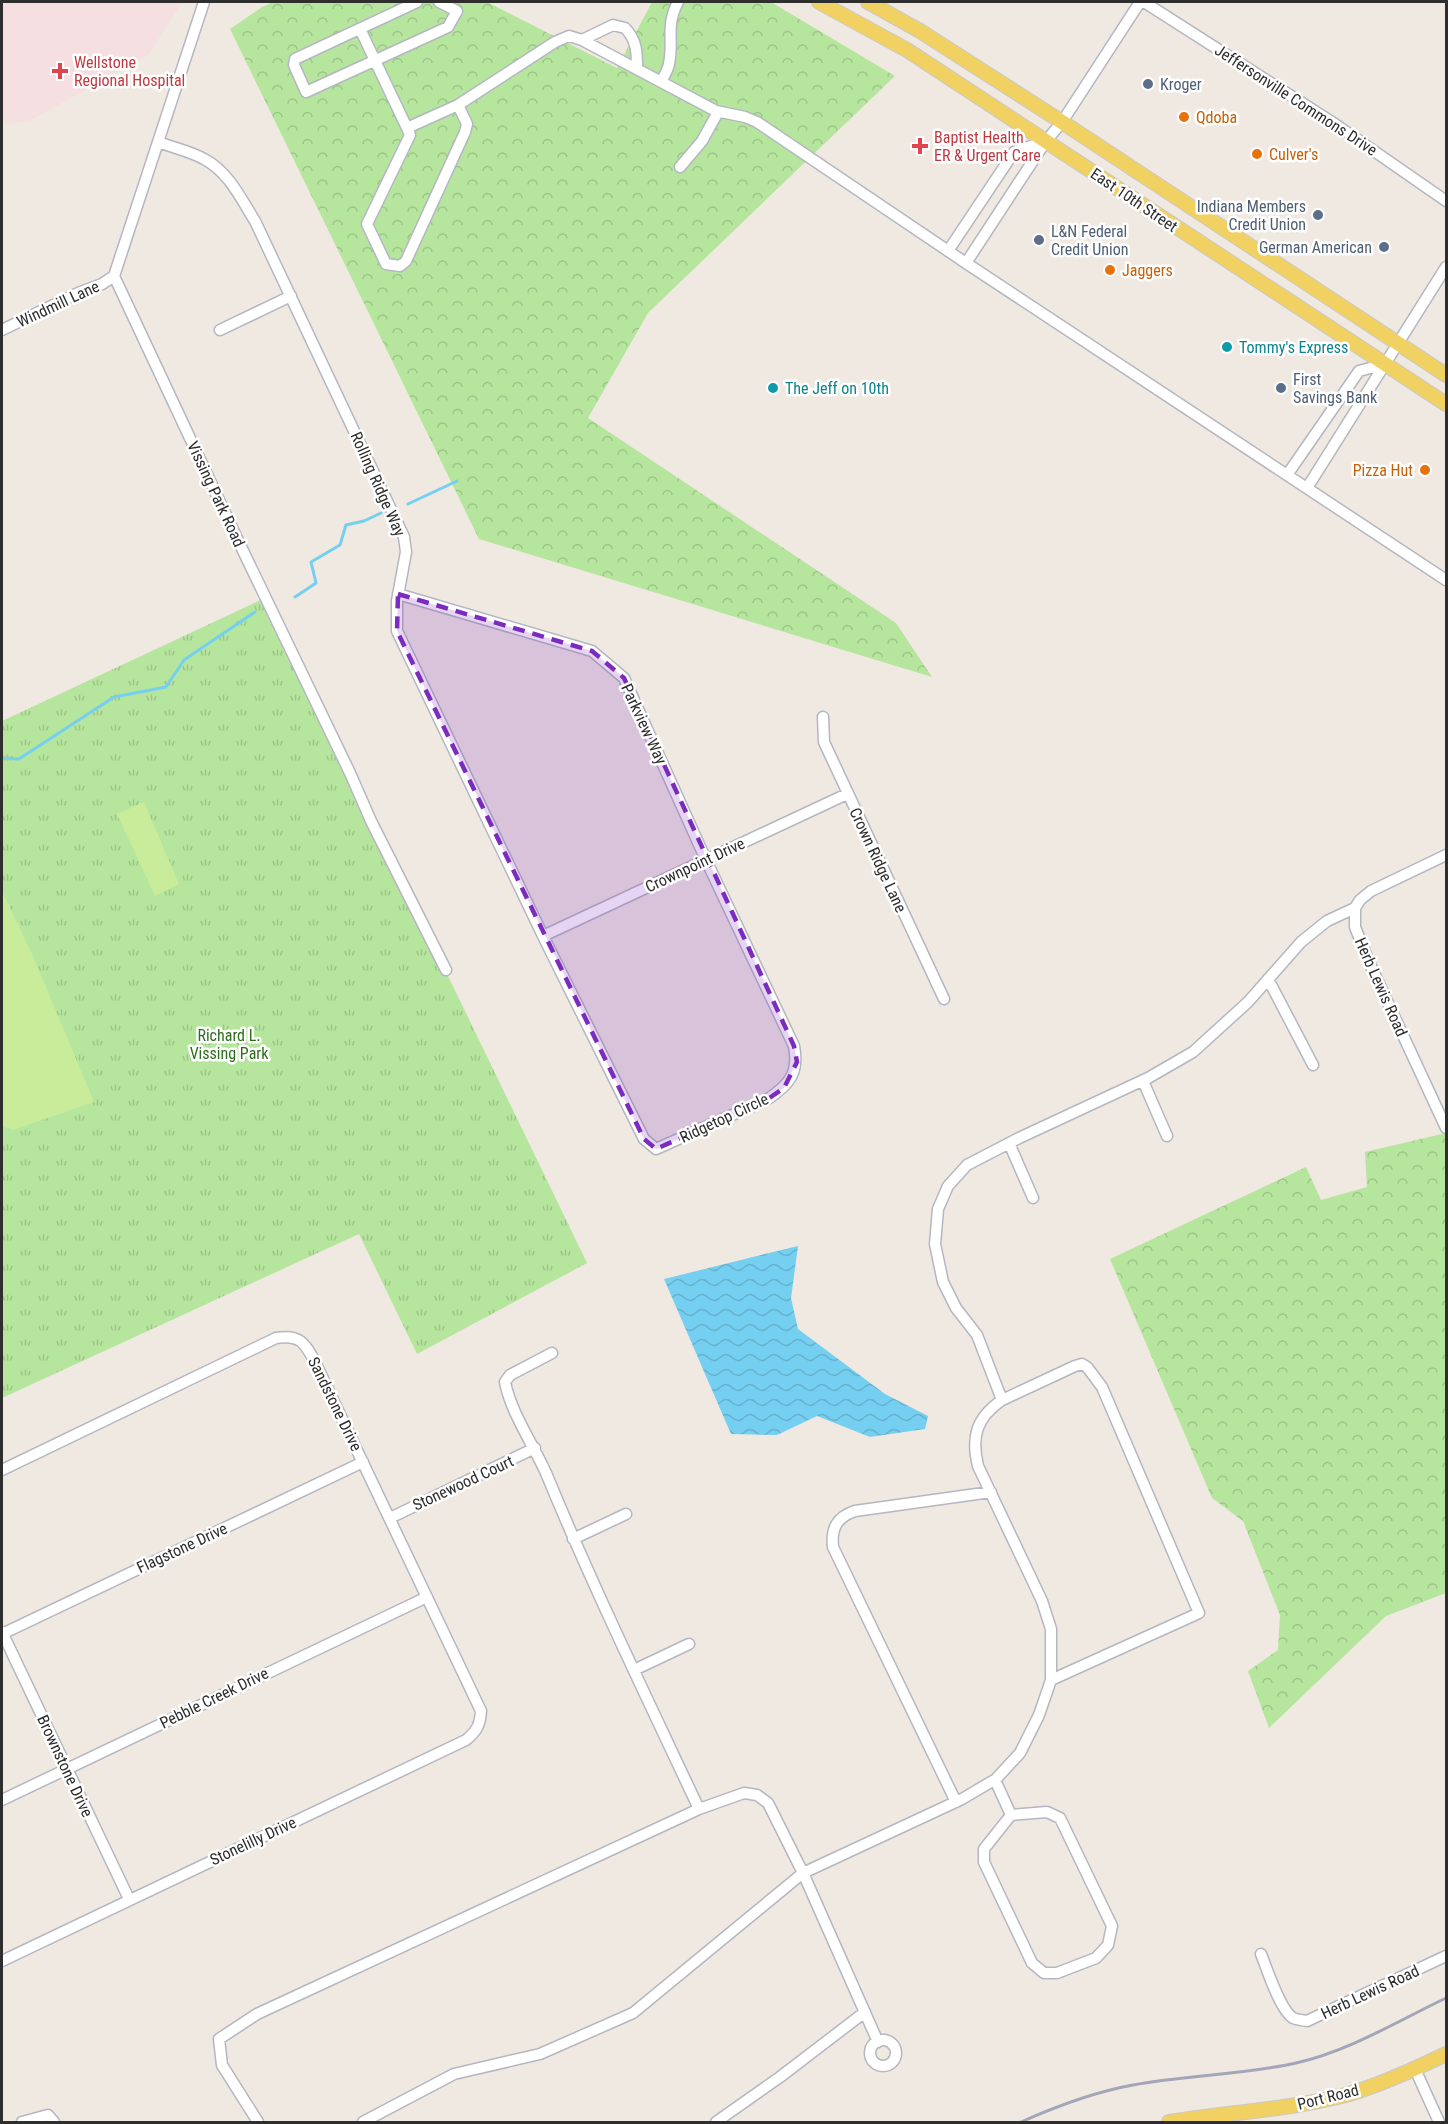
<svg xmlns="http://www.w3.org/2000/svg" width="1448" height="2124" font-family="'Roboto Condensed',sans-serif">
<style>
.medical{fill:#f5dfe0}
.grass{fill:url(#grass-tufts)}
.forest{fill:url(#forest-crowns)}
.pitch{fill:#c9ec9a}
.water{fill:url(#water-waves)}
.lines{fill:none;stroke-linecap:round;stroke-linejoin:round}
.stream{stroke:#75cff0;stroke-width:3}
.minor-casing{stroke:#b4b7c1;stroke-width:13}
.major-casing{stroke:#c9c9c9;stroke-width:16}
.minor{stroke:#fff;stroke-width:10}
.major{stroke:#f2d163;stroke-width:14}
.rail{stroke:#a3a6b8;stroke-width:3}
.marked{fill:#7b2cbf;fill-opacity:0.2;stroke:#7b2cbf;stroke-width:4.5;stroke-dasharray:12 8;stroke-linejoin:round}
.health-dot{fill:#e0444e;stroke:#fff;stroke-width:2}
.service-dot{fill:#5c6f8a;stroke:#fff;stroke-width:2}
.food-dot{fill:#e8710a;stroke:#fff;stroke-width:2}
.culture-dot{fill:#0f9aa8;stroke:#fff;stroke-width:2}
.labels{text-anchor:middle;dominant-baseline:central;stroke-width:5;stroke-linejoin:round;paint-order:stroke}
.health-label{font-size:16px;fill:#be3a42;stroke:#fff;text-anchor:start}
.service-label{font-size:16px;fill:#4e5e75;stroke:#fff;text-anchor:start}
.street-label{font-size:16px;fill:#2e2e2e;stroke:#fff}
.food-label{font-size:16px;fill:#c56008;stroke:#fff;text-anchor:start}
.culture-label{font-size:16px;fill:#0d838f;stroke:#fff;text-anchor:start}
.park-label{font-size:16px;fill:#2c6e1b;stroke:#fff}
</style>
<defs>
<pattern id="grass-tufts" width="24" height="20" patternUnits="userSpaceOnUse" patternTransform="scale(1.5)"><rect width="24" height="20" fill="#b6e59e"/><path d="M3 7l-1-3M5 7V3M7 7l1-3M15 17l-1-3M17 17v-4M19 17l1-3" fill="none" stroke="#9dc588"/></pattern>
<pattern id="forest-crowns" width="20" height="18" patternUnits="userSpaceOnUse" patternTransform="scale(1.5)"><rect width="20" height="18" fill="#b6e59e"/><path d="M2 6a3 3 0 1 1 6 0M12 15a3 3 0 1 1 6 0" fill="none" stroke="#9dc588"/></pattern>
<pattern id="water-waves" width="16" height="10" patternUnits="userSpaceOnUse" patternTransform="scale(1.5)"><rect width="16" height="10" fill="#75cff0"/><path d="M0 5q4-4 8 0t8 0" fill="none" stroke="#66b2ce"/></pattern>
</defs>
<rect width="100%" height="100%" fill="#efe9e1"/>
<!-- medical -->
<path class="medical" d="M2 2H182L148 55 31 120 2 124Z"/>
<!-- grass -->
<path class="grass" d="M265 598 587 1263 417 1354 359 1234 2 1398V721Z"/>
<!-- forest -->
<path class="forest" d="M273 2H487L617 68 652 2H771L895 76 648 313 588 418 896 623 932 677 479 539 230 29 262 7Z
M1446 1133V1593L1386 1616 1269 1728 1248 1671 1278 1650 1280 1615 1243 1521 1212 1498 1110 1259 1306 1167 1321 1200 1367 1187 1365 1152Z"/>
<!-- pitch -->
<path class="pitch" d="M144 802 179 884 155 896 117 814Z
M2 891 33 956 94 1102 13 1130 2 1126Z"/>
<!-- water -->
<path class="water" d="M798 1246 791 1298 798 1329 885 1394 928 1416 925 1429 870 1437 817 1416 777 1435 731 1434 664 1279Z"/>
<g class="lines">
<!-- stream -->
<path class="stream" d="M408 504 457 481
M295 597 316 583 311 562 340 545 346 525 364 521 381 513
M2 758 19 759 114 697 166 687 184 660 255 612"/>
<defs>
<path id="minor" d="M204 2 114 276 233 530 350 773 371 821 446 970
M417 2 295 59 294 65 306 92 448 27 457 11 439 2
M1144 2 1338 126 1446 201
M360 29 407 128 458 105 555 42 569 36 582 40 716 111 745 117 757 122 966 263 1446 580
M582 40 613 25 625 28C637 40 637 53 637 69
M661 82C664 76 668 70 669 64 674 39 665 27 678 2
M407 128 410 135 367 224 386 264 400 266 406 261 465 132 467 124 458 105
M159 142C173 148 190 151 204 159 229 172 241 199 255 221L404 537 406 552 397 601V631L543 936 644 1139 656 1149 768 1099C790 1084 799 1073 794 1046L706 860 624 678 592 651 398 594
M680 167 702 141 718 112
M948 251 1014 152 1045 141
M966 263 1046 141 1062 122 1140 2
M2 330 78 293 102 284 114 276
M220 330 291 296
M1287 475 1359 371 1385 364
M1307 488 1446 267
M823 717 824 742 944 999
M1446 855 1371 891 1360 900 1355 908V927L1369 962 1446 1128
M543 936 847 794
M1268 979 1313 1065
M1143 1081 1167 1136
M1009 1143 1033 1198
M2 1470 276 1338C300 1334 305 1343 315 1362L481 1711C480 1725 477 1731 466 1740L2 1961
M390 1518 535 1448
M573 1539 626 1514
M2 1632 129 1899
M2 1634 363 1462
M634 1670 689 1644
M1051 1680 1199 1613 1102 1387 1087 1367 1082 1364 1075 1366 1002 1400 977 1335 956 1308 943 1282 935 1244 938 1209 948 1186 967 1165 1019 1138 1148 1078 1193 1052 1248 1002 1301 942 1327 921 1355 908
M995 1780 1011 1815 1047 1812 1060 1818 1112 1926 1108 1945 1096 1958 1057 1973H1044L1032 1963 984 1862V1849L1011 1815
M2 1800 427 1597
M956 1802 833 1547C831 1528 837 1517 855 1511L991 1492
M699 1809 744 1793 757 1795 768 1803 803 1873 962 1799 996 1779 1020 1753 1039 1715 1051 1680V1629L1042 1601 978 1466C971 1437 976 1418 1002 1400
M1261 1954C1267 1969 1280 2010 1293 2018 1297 2020 1303 2020 1307 2021L1446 1956
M870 2053a13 13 0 1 1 26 0a13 13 0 1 1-26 0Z
M1415 2069 1439 2122
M22 2122 48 2115 54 2122
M258 2122 222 2065 219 2039 257 2014 699 1809C647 1698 593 1587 546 1473 533 1444 511 1413 505 1382L510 1375 552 1353
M363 2122 454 2074 540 2054 633 2013 803 1873 878 2042
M716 2122 780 2077 865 2012"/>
<path id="major" d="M819 2 907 50 1446 404
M868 2 920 31 1062 122 1446 375
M1169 2122C1229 2112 1290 2110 1349 2094 1383 2084 1415 2069 1446 2054"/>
</defs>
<!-- minor casing -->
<use href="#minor" class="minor-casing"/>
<!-- major casing -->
<use href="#major" class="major-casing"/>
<!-- minor -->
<use href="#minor" class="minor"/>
<!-- major -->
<use href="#major" class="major"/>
<!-- rail -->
<path class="rail" d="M1021 2122C1057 2106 1094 2092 1133 2085 1187 2075 1242 2075 1296 2063 1349 2051 1398 2021 1446 1998"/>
</g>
<!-- marked area -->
<path class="marked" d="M398 594 592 651 624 678 794 1046 797 1062 784 1088 768 1099 656 1149 644 1139 397 631Z"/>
<!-- markers -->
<g class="health-dot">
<path d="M57 62h6v6h6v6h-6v6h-6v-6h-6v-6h6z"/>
<path d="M917 137h6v6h6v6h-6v6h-6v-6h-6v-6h6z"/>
</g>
<g class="service-dot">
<circle cx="1148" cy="84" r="6"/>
<circle cx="1318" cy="215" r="6"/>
<circle cx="1039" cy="240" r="6"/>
<circle cx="1384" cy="247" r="6"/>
<circle cx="1281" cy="388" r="6"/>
</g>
<g class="food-dot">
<circle cx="1184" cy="117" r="6"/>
<circle cx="1257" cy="154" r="6"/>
<circle cx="1110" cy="270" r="6"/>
<circle cx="1425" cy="470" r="6"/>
</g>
<g class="culture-dot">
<circle cx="1227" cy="347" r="6"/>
<circle cx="773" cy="388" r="6"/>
</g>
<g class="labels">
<!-- health labels -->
<g class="health-label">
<text x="74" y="62">Wellstone<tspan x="74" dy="18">Regional Hospital</tspan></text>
<text x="934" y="137">Baptist Health<tspan x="934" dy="18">ER &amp; Urgent Care</tspan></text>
</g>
<!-- service labels -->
<g class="service-label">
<text x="1160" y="84">Kroger</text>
<text x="1306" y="206" text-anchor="end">Indiana Members<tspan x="1306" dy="18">Credit Union</tspan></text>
<text x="1051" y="231">L&amp;N Federal<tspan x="1051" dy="18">Credit Union</tspan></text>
<text x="1372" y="247" text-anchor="end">German American</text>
<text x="1293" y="379">First<tspan x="1293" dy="18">Savings Bank</tspan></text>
</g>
<!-- street labels -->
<g class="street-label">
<text transform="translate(1296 100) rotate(33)">Jeffersonville Commons Drive</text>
<text transform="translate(1134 200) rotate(34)">East 10th Street</text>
<text transform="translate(58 304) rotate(-25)">Windmill Lane</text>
<text transform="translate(378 484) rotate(66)">Rolling Ridge Way</text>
<text transform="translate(216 494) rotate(65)">Vissing Park Road</text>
<text transform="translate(644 724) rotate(65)">Parkview Way</text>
<text transform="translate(878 860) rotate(65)">Crown Ridge Lane</text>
<text transform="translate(695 865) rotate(-25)">Crownpoint Drive</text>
<text transform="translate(1381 987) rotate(66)">Herb Lewis Road</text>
<text transform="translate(724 1118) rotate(-25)">Ridgetop Circle</text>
<text transform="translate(335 1404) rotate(64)">Sandstone Drive</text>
<text transform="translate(463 1483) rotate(-25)">Stonewood Court</text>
<text transform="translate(182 1548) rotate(-25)">Flagstone Drive</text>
<text transform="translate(214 1698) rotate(-26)">Pebble Creek Drive</text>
<text transform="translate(65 1766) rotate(65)">Brownstone Drive</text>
<text transform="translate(253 1841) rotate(-25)">Stonelilly Drive</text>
<text transform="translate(1370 1992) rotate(-25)">Herb Lewis Road</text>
<text transform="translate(1328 2097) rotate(-14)">Port Road</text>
</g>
<!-- food labels -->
<g class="food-label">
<text x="1196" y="117">Qdoba</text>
<text x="1269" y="154">Culver's</text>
<text x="1122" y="270">Jaggers</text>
<text x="1413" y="470" text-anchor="end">Pizza Hut</text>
</g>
<!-- culture labels -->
<g class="culture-label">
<text x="1239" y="347">Tommy's Express</text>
<text x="785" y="388">The Jeff on 10th</text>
</g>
<!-- park labels -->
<g class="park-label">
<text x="229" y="1035">Richard L.<tspan x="229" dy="18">Vissing Park</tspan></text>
</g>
</g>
<!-- border -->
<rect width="1448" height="2124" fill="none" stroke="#2e2e2e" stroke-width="6"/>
</svg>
